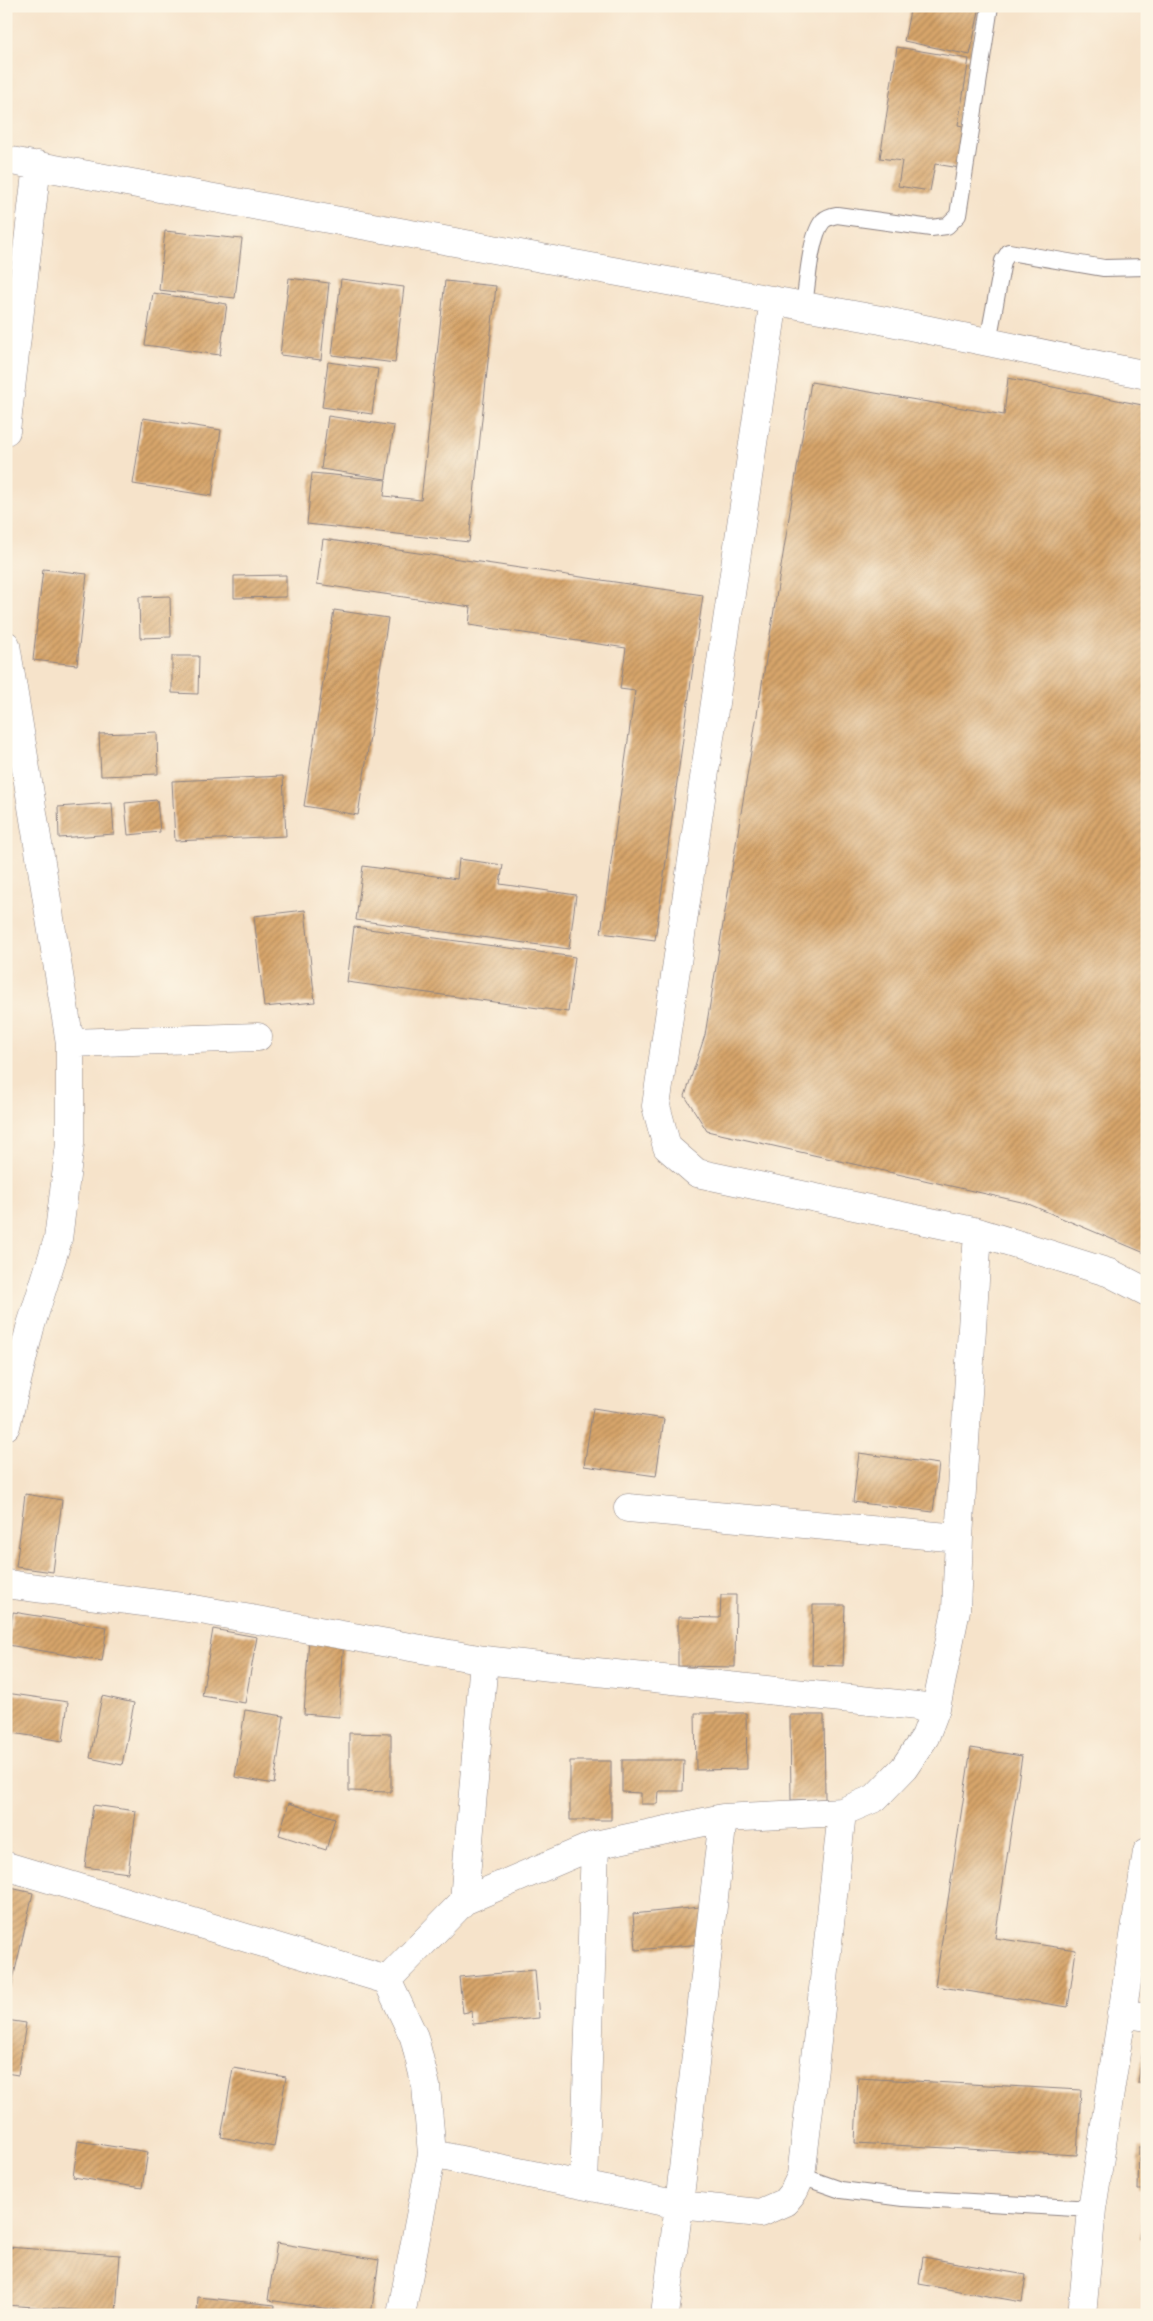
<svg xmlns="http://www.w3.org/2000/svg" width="1153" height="2321" font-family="Caveat,sans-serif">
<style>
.building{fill:url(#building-hatch)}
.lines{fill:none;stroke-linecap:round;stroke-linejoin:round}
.service-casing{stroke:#8c8282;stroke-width:18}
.minor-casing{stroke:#8c8282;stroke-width:29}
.service{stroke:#fff;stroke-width:16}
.minor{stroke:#fff;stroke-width:28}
</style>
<defs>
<pattern id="building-hatch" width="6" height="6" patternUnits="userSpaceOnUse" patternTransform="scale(1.25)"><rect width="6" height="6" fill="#d7a56a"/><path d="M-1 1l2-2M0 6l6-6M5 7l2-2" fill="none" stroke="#ae8658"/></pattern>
</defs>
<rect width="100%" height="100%" fill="#fcf5e5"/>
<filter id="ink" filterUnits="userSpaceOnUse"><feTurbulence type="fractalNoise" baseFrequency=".02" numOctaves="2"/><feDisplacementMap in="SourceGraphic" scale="10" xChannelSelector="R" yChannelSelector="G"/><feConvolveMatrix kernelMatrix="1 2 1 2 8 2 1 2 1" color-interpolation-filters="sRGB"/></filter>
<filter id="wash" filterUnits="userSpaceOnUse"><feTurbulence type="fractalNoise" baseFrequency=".0096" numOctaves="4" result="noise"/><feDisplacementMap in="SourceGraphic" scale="20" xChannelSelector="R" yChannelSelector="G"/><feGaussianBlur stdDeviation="1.12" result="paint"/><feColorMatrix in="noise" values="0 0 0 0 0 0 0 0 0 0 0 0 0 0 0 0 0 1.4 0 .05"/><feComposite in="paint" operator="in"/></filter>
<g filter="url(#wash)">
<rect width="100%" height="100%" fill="#f6e3ca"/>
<g id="blocks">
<!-- building -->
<path class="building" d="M911 6H980L970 55 904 41Z
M897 47 969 59 958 125 967 127 960 168 935 164 930 191 898 186 902 161 880 158Z
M165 231 242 239 235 298 159 290Z
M289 278 329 283 321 360 280 355Z
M341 279 404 287 395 363 332 355Z
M445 281 496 286 469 542 307 524 312 473 386 480 384 496 421 500Z
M153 293 227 304 220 355 145 345Z
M328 362 378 369 372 414 322 407Z
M1008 378 1147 406V1254L1026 1203 707 1131 685 1096 705 1035 811 382 1004 415Z
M328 416 394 426 386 479 321 469Z
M143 418 221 430 212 496 133 484Z
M323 539 703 595 655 940 601 933 635 691 620 689 626 648 469 625 471 607 317 584Z
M43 569 87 574 77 665 33 660Z
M286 575V597L234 598V576Z
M170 596 171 637 140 638 139 597Z
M334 610 388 618 358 815 304 806Z
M172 656H199L198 694 172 693Z
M157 732 158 774 101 776 99 734Z
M283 776 286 836 175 841 172 781Z
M157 800 160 832 128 835 125 803Z
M112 803 114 834 59 838 58 807Z
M459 859 503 865 500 884 576 895 569 949 356 920 363 866 457 879Z
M305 910 315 1002 264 1007 254 916Z
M354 927 575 957 568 1012 347 982Z
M593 1408 664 1419 656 1476 584 1466Z
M859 1453 939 1464 933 1512 853 1502Z
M25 1494 62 1500 53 1572 16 1567Z
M721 1595H736L735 1667 678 1666V1617L720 1618Z
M813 1605H845L843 1666 812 1665Z
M13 1612 107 1627 102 1661 8 1645Z
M213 1629 257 1637 245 1703 202 1696Z
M309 1637 344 1639 339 1717 304 1714Z
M6 1693 68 1702 63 1741 6 1732Z
M102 1696 134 1703 122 1765 90 1758Z
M245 1710 284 1716 274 1784 235 1777Z
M695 1713H746L747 1769 696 1770Z
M790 1715H824L825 1799 791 1800Z
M349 1733 391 1734V1792L349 1791Z
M971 1748 1022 1756 995 1938 1076 1950 1068 2007 935 1986Z
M622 1760H684L683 1791H659L658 1804H641V1793L622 1792Z
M570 1761H611V1820H570Z
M289 1803 335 1818 326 1850 279 1835Z
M93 1805 136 1811 128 1873 85 1867Z
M6 1887 33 1893 11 1988 6 1987Z
M709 1906 712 1943 636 1950 633 1914Z
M535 1970 539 2018 473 2024 472 2011 463 2013 459 1977Z
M6 2020 26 2023 18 2075 6 2073Z
M1144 2043H1147V2084L1138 2083Z
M233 2068 286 2077 274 2147 221 2137Z
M858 2078 1081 2090 1077 2155 855 2143Z
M78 2141 148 2152 142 2188 73 2177Z
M1139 2147H1147V2190H1138Z
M1144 2207H1147V2241L1139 2239Z
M277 2243 379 2260 371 2315 268 2300Z
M6 2247 120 2255 116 2313 6 2305Z
M923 2257 1026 2275 1022 2302 919 2284Z
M198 2297 275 2305 274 2315H197Z"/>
</g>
</g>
<g filter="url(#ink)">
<use href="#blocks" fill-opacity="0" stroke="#8c8282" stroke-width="1"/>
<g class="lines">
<defs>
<path id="service" d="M804 306C807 287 810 235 823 221 827 217 831 216 837 215L931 228 947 226 958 215 990 6
M988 342 1003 261 1009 252 1104 268 1147 267
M801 2176 841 2190 903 2198 1092 2209"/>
<path id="minor" d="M6 160 881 320 1147 375
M774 300 656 1106 667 1147 697 1173 978 1232 1110 1273 1147 1292
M6 431 37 165
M6 645 70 1043V1144L58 1239 30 1328 6 1426
M70 1043 258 1037
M628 1508 959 1538
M6 1584 189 1608 484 1660 936 1708
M6 1866 387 1980 414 2037 426 2086 432 2154 401 2315
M464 1901 484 1660
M387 1980 464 1901 595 1845 723 1818 842 1812 875 1798 904 1768 925 1737 936 1708 956 1610 959 1538 978 1232
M1121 2013 1147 2017
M432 2154 679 2205 760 2213 785 2202 794 2191 801 2176 821 2008 842 1812
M584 2185 595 1845
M665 2315 679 2205 723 1818
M1082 2315 1092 2209 1147 1852"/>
</defs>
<!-- service casing -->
<use href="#service" class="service-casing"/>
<!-- minor casing -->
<use href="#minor" class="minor-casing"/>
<!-- service -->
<use href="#service" class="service"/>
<!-- minor -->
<use href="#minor" class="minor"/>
</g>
</g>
<!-- margin -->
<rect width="1153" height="2321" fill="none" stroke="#fcf5e5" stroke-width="25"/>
</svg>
